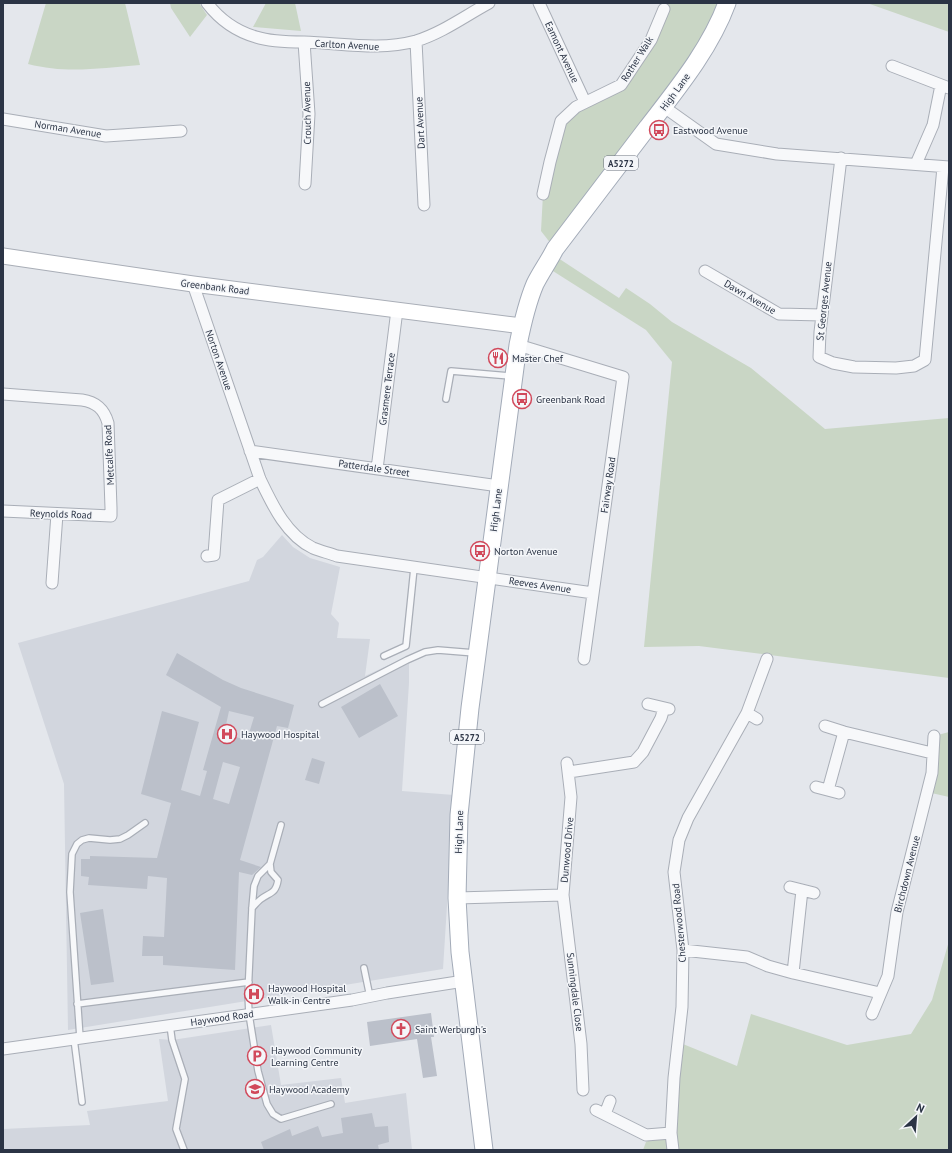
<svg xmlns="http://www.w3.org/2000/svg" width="952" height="1153" font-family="'PT Sans',sans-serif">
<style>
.built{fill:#d2d6de}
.green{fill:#c9d6c5}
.building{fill:#bbc0ca;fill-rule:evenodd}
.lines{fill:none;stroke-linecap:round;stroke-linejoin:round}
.lane-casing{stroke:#a9aeb7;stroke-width:8}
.street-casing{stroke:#a9aeb7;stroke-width:13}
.secondary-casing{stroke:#a9aeb7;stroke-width:17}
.primary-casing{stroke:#a3abb8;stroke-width:19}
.lane{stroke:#f7f8fa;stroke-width:5.5}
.street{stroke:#f7f8fa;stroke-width:11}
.secondary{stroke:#fff;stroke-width:15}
.primary{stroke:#fff;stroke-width:17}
.labels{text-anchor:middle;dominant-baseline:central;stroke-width:3;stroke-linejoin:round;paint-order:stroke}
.shield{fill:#f4f6f9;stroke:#676e7b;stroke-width:1}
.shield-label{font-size:9px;font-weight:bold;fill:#2b3445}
.street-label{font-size:10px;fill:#2b3445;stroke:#f4f6f9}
.poi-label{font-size:10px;fill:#2b3445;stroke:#f4f6f9;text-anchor:start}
</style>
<rect width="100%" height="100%" fill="#e4e7ec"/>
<!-- built -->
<path class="built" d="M282 535 293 547 310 558 340 567 331 614 339 623 337 638 370 639 365 676 406 657 409 663V683L402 791 454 795 443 969 68 1030 64 784 18 643 249 581 257 560 263 557Z
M271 1025 281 1085 341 1078 345 1103 406 1093 412 1150H3V1129L90 1125 87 1111 168 1101 159 1039 172 1040Z"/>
<!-- green -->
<path class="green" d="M46 3H125L140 65C100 68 67 74 28 64Z
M170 3H199L207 15 190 37 171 8Z
M266 3H295L301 31 253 27Z
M665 3H727L555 249 541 231 543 194 561 121 621 85 658 22Z
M867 3H949V32Z
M552 254 619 298 626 288 650 304 672 322 751 368 825 429 949 418V678L699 646 644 647 672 362 646 330 545 266Z
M949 732V797L927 792 934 736Z
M949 941V1150H643L646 1142 671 1132 678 1042 737 1066 751 1014 847 1045 911 1034 932 1000Z"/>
<!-- building -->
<path class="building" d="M177 653 223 680 241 688 294 705 288 728 277 726 240 860 261 867 252 875 239 872 235 970 163 965V956H142L143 936 164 937 167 878 148 876 147 889 88 885 89 877 81 876V859H90V856L157 858 171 803 141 794 162 711 199 722 181 790 200 796 207 771 203 770 221 707 166 675ZM229 711 254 717 247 740 224 734ZM223 762 240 767 229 804 213 799Z
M380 684 398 716 359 738 341 707Z
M312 758 325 762 319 784 305 780Z
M103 909 114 982 91 985 80 913Z
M431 1013 434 1037H431L437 1076 423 1078 417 1039 370 1046 367 1022Z
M372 1113 375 1127 388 1126 389 1142 378 1145 379 1150H264L261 1142 290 1129 292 1136 318 1126 322 1137 343 1133 341 1118Z"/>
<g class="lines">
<defs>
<path id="lane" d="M446 399 451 371 511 376
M384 656 406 646 414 568
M322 704 407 660 425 652 438 650 475 653
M270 864 258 876 254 886 252 908 248 994 249 1014 258 1071 267 1104 273 1114 281 1119 331 1104
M252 908C255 905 258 901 261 899 271 892 276 893 278 880L271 872 270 864 281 825
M364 968 370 997
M77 1004 249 982
M170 1025 172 1040 185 1079 176 1129 184 1150
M80 1038 70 892 72 854 77 844 82 840 89 838 110 840 120 839 128 835 145 823
M74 1039 82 1102"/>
<path id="street" d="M207 3C220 20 235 31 256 37 268 41 291 42 304 42 342 43 379 51 416 41 442 33 465 16 489 3
M539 3 585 102
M416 41 424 205
M304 42 309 114 305 184
M892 66 949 88
M664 107 716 144 777 154 949 167
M3 119 106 136 181 131
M841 158 820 332 819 357 833 363 854 367 896 368 914 366 925 360 943 167
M916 164 933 125 941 85
M543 194 550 162 561 121 576 107 621 85 651 40 664 9
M705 271 779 314 822 315
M193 284 260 479C272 504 286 535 313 548 320 551 329 553 337 556L593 593
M518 345 623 377 584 659
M3 394 82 400C96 402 104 409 108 423L111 508V516L3 511
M250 451 499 486
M377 469 397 310
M207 556 214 555 218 500 260 479
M52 583 57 514
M648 704 669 709
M747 713 757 719
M825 726 844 732 932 753
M569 772 634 762 643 752 661 718 664 708
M816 787 839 793
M828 790 844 732
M790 887 814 893
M563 895 581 1044 583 1090
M457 898 563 895 571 797 567 763
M683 950 747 957 768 966 793 973 880 993
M793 973 802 890
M872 1014 888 976 897 912 932 773 934 736
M3 1049 352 1000 387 993 464 981
M596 1110 646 1135 671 1133
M605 1114 610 1101
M673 1150 671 1133 674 1078 682 1007 683 950 674 872 679 840 688 818 747 713 767 659"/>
<path id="secondary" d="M3 256 193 284 522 326"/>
<path id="primary" d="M484 1150 460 952 457 898 459 815 470 708 518 345C522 325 527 303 535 284 541 272 549 261 555 249 586 208 617 168 647 128 677 89 710 49 727 3"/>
</defs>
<!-- lane casing -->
<use href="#lane" class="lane-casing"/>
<!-- street casing -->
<use href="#street" class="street-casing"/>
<!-- secondary casing -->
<use href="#secondary" class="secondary-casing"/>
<!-- primary casing -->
<use href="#primary" class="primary-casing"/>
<!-- lane -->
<use href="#lane" class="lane"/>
<!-- street -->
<use href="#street" class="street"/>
<!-- secondary -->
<use href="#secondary" class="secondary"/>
<!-- primary -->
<use href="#primary" class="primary"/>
</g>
<!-- icons -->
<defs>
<symbol id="bus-ring" viewBox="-11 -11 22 22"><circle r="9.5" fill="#f4f6f9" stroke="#d1495b" stroke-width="1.5"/><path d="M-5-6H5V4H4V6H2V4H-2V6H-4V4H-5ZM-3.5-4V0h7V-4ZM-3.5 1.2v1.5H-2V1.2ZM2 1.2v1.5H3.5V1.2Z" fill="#d1495b"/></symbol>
<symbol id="restaurant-ring" viewBox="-11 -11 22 22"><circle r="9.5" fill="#f4f6f9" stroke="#d1495b" stroke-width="1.5"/><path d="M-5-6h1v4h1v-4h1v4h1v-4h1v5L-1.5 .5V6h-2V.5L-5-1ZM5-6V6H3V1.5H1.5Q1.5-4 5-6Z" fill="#d1495b"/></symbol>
<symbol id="hospital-ring" viewBox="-11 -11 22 22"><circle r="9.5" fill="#f4f6f9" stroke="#d1495b" stroke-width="1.5"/><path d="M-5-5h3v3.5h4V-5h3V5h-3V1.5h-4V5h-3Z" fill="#d1495b"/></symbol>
<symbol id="church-ring" viewBox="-11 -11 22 22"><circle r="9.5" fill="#f4f6f9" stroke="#d1495b" stroke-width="1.5"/><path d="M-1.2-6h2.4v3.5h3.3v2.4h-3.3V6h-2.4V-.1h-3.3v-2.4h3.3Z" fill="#d1495b"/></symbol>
<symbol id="parking-ring" viewBox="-11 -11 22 22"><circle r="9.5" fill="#f4f6f9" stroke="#d1495b" stroke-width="1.5"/><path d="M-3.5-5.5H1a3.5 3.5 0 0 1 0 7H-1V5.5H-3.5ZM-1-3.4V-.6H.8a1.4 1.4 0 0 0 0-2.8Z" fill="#d1495b"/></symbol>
<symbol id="school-ring" viewBox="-11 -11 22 22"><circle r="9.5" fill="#f4f6f9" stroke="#d1495b" stroke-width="1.5"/><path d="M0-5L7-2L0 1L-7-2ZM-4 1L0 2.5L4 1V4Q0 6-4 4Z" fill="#d1495b"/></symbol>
</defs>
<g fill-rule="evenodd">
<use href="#bus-ring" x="648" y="119" width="22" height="22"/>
<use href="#restaurant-ring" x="487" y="347" width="22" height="22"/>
<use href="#bus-ring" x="511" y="388" width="22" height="22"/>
<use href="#bus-ring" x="469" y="540" width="22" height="22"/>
<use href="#hospital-ring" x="216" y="723" width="22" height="22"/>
<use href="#hospital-ring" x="243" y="983" width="22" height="22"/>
<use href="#church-ring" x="390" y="1018" width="22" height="22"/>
<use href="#parking-ring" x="246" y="1045" width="22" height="22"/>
<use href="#school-ring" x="244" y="1078" width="22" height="22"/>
</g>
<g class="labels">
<!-- shield labels -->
<g class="shield">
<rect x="604" y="156" width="34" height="14" rx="3"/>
<rect x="450" y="730" width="34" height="14" rx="3"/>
</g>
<g class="shield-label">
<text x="621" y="163">A5272</text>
<text x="467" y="737">A5272</text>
</g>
<!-- street labels -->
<g class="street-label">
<text transform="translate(347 45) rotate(3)">Carlton Avenue</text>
<text transform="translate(562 52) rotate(65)">Eamont Avenue</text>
<text transform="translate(637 59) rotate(-58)">Rother Walk</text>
<text transform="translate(675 92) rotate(-54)">High Lane</text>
<text transform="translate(307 113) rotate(-91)">Crouch Avenue</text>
<text transform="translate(420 123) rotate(-93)">Dart Avenue</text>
<text transform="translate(68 129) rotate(9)">Norman Avenue</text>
<text transform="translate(215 287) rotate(7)">Greenbank Road</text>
<text transform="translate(750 297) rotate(30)">Dawn Avenue</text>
<text transform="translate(824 301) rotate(-84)">St Georges Avenue</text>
<text transform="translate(219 360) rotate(71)">Norton Avenue</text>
<text transform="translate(387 389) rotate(-83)">Grasmere Terrace</text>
<text transform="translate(109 455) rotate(-93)">Metcalfe Road</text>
<text transform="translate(374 468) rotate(8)">Patterdale Street</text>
<text transform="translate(608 485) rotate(-82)">Fairway Road</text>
<text transform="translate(496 510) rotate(-83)">High Lane</text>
<text transform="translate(61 514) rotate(2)">Reynolds Road</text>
<text transform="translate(540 585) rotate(8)">Reeves Avenue</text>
<text transform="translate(459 832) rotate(-88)">High Lane</text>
<text transform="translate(567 850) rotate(-85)">Dunwood Drive</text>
<text transform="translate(907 874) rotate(-76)">Birchdown Avenue</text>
<text transform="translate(679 923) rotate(-95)">Chesterwood Road</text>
<text transform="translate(575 992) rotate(83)">Sunningdale Close</text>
<text transform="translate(222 1018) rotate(-8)">Haywood Road</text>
</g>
<!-- poi labels -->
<g class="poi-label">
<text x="673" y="130">Eastwood Avenue</text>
<text x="512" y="358">Master Chef</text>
<text x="536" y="399">Greenbank Road</text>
<text x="494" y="551">Norton Avenue</text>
<text x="241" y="734">Haywood Hospital</text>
<text x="268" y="988">Haywood Hospital<tspan x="268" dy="12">Walk-in Centre</tspan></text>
<text x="415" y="1029">Saint Werburgh's</text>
<text x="271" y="1050">Haywood Community<tspan x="271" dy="12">Learning Centre</tspan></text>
<text x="269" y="1089">Haywood Academy</text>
</g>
</g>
<!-- border -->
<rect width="952" height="1153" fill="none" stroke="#2b3445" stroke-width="8"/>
<!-- north arrow -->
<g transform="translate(916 1117) rotate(26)" stroke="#f4f6f9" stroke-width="3" paint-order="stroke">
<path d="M0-3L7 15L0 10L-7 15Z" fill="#2b3445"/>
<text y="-6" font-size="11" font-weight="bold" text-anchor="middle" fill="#2b3445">N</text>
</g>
</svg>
